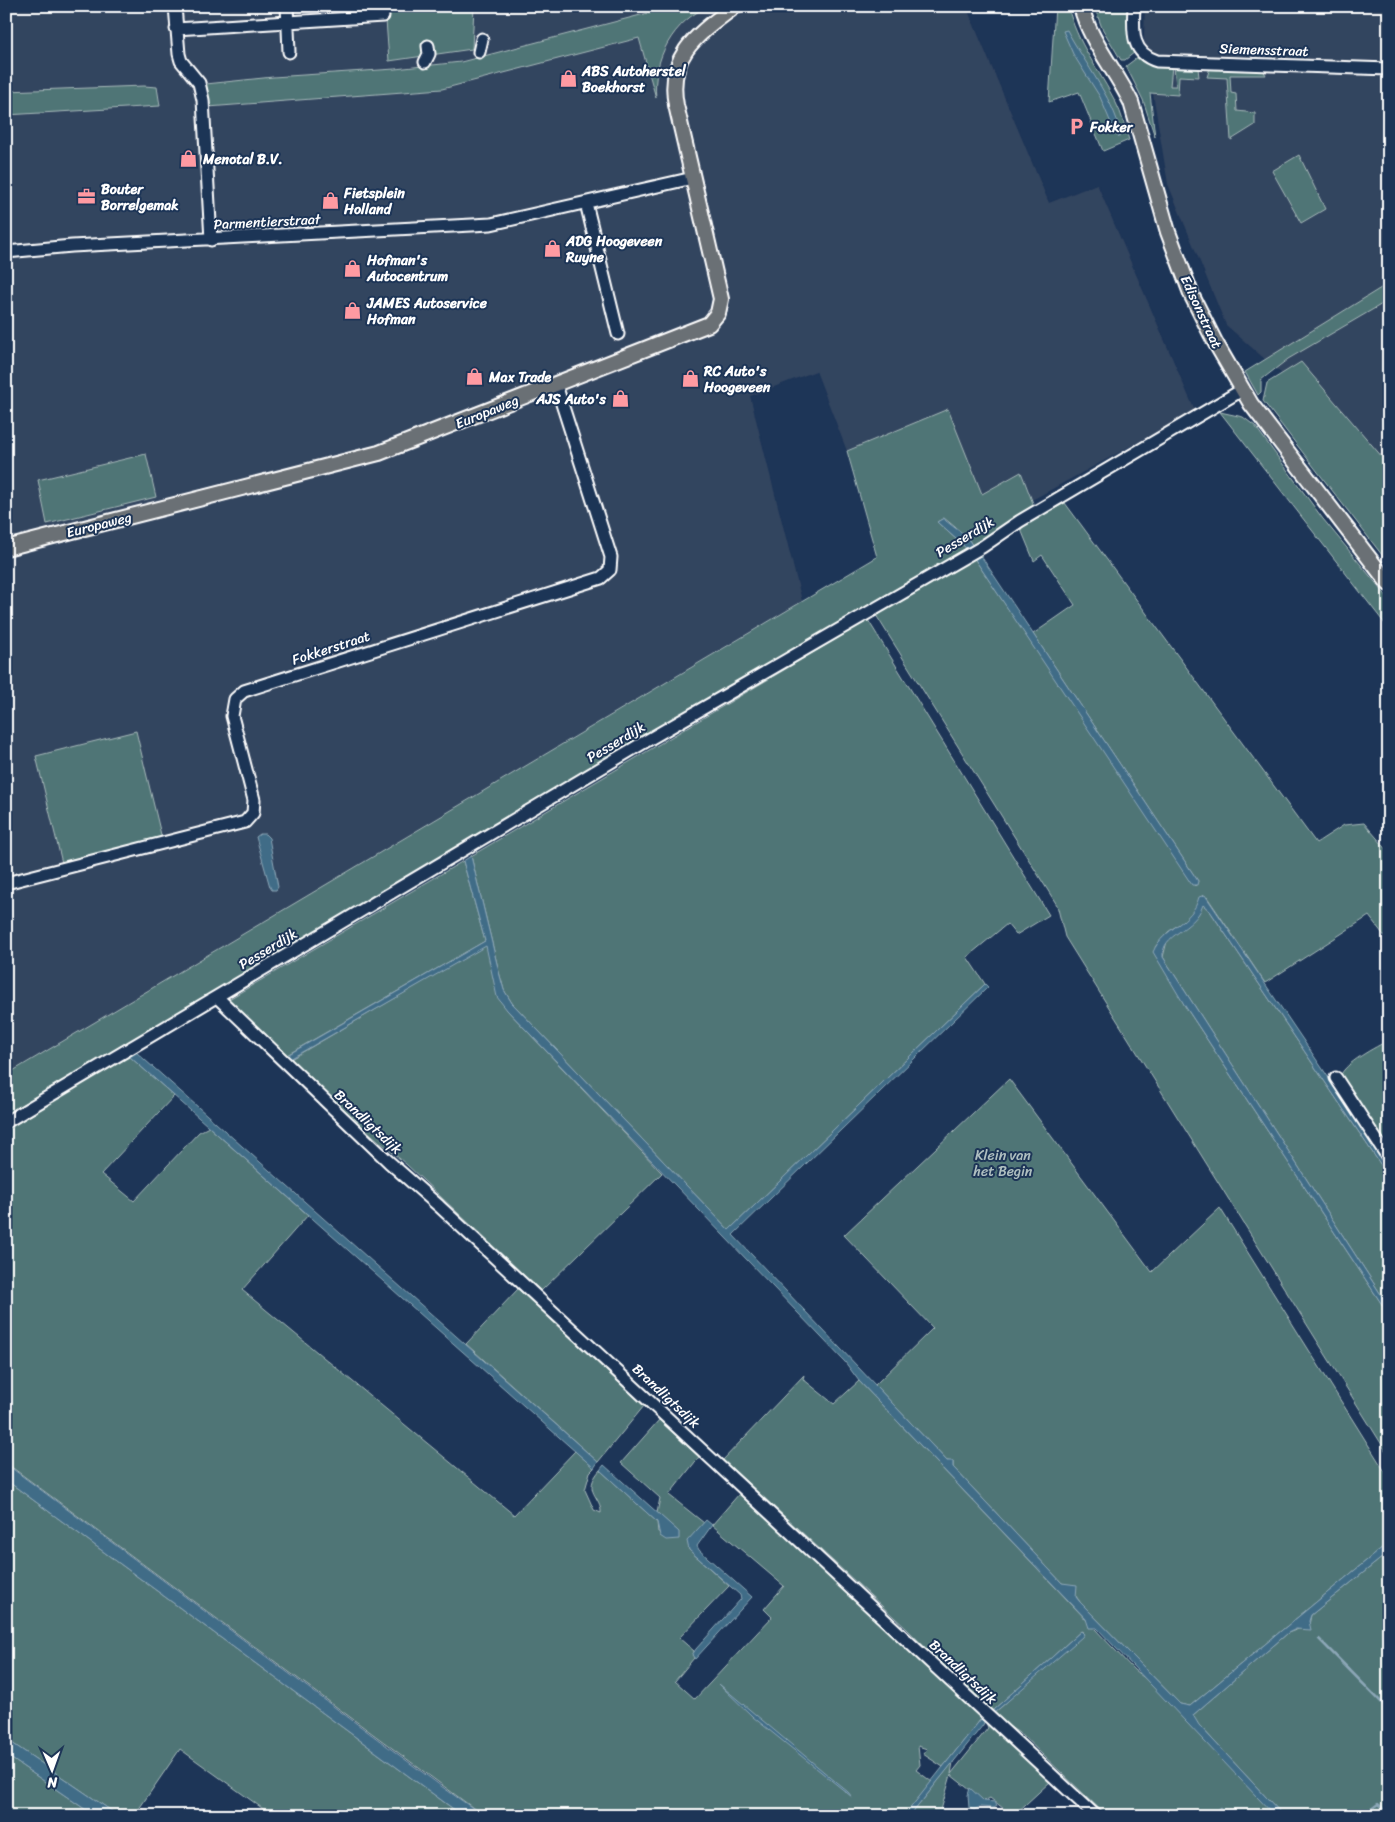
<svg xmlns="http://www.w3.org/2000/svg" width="1395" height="1822" font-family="Sriracha,sans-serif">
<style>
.built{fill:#33445f}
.green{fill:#4f7476;stroke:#a7baba;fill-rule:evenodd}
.water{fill:#406c87;stroke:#8ca7b7}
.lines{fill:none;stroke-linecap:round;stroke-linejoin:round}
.stream{stroke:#8ca7b7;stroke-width:2.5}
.minor-casing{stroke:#fff;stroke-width:15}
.major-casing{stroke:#fff;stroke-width:18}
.minor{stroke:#1d3557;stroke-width:11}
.major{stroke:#6b6f75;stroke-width:14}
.labels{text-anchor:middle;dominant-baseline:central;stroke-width:4;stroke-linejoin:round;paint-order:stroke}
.street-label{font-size:14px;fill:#fff;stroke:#1d3557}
.poi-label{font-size:14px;font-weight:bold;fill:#fff;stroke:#1d3557;text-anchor:start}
.park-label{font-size:14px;fill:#b0c0c1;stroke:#1d3557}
</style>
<rect width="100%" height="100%" fill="#1d3557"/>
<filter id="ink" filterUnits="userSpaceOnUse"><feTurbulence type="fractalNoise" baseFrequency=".02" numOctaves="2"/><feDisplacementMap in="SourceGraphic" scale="10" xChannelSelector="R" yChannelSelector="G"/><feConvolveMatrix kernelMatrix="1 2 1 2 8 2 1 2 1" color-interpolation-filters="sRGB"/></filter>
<g filter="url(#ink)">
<!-- built -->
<path class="built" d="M6 6H966L1049 203 1097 184 1195 411 1032 500 1021 472 937 522 914 425 847 451 816 371 750 396 802 601 6 1075Z
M1145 6H1389V485L1314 402 1226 325 1168 184 1144 39Z"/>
<!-- green -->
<path class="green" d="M341 6H474L472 49 389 61 386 20 342 17Z
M675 6H710C673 20 652 60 656 98L639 38 442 89 208 107 206 84 273 77 395 69 461 62Z
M1055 6H1068C1076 42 1100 71 1116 103 1122 114 1125 128 1129 140L1103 151 1079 92 1049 102Z
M1094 6H1130L1135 52 1125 60H1121L1102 28Z
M1138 57 1172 66 1170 86H1176L1174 66 1196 67 1198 68 1199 77 1179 76 1178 95 1150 93 1155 137 1143 100 1126 66Z
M1210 68 1263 70 1266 75H1230L1231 93 1236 94 1237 111 1255 113V125L1231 140 1227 78 1207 77Z
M144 86 157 87 160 106 6 115V91Z
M1299 155 1325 209 1301 223 1272 171Z
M1389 283V300L1288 359 1261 380V392L1258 395 1245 372Z
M1301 362 1389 465V564L1263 401 1267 383Z
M1260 403 1389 571V578L1260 405Z
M948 409 982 494 1021 472 1034 506 972 545 967 537 944 518 937 522 966 548 6 1114V1075L877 557 847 451Z
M1220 412 1243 417 1255 426 1323 519 1389 599V629Z
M146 454 156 497 47 524 38 480Z
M1065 503 1316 843 1344 825 1364 823 1389 852V942L1369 916 1265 983 1207 897 1193 914 1168 932 1155 947 1185 1006 1389 1315V1456L1065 937 1057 905 876 615 974 558 1195 886 1198 881 1033 634 1075 605 1042 555 1034 561 1020 527Z
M868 620 1049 915 1016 935 1007 924 967 957 985 984 729 1230 512 1003 504 990 499 972 471 856Z
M136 731 162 839 62 863 36 756Z
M463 861 485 941 285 1056 289 1060 486 945 507 1010 662 1173 541 1291 407 1165 282 1058 229 999Z
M1203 905 1210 911 1389 1177V1307L1163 957 1167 941Z
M1389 1040V1152L1340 1077C1344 1063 1376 1047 1389 1040Z
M129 1056 174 1096 101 1174 134 1201 199 1132 209 1127 308 1215 242 1290 514 1515 575 1451 594 1468 590 1472 585 1490 594 1510 601 1513C602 1496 581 1492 600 1470L657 1522 658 1532H679L657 1513 660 1498 621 1463 659 1420 699 1457 669 1495 704 1523 688 1541 689 1550 729 1586 679 1638 694 1651V1658L675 1681 695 1699 772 1617 764 1609 784 1586 712 1525 739 1494 1051 1781 1013 1816 990 1798 984 1801 951 1775 941 1810 949 1816H910L953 1762 951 1774 988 1728 985 1720 981 1719 943 1767 923 1754 927 1749 918 1746 920 1765 916 1770 932 1782 904 1816H484L6 1463V1130Z
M1009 1079 1152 1272 1220 1208 1389 1478V1542L1190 1706 1180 1704 1080 1602 1069 1586 1062 1583 953 1467V1462L947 1461 875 1385 933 1328 844 1235Z
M518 1289 644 1406 598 1462 466 1344Z
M804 1375 803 1379 834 1404 859 1381 1134 1670 1193 1715 1288 1633 1309 1625 1311 1615 1389 1552V1816H1275L1280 1812 1199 1725 1275 1816H1107L1022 1735 991 1714 907 1629 723 1460ZM1081 1631 1083 1632 999 1709 992 1711Z
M6 1480 463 1816H273L180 1749 134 1816H119L6 1739Z
M6 1755 95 1816H6Z"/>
<!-- water -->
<path class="water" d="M1067 30C1080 56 1122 111 1120 137L1116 135 1100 97 1073 54 1063 31Z
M944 518 946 521 967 537 972 545 966 548 937 522Z
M977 556H981L1198 881 1197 885H1192L974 558Z
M260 834H265L269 838 278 887 276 890H272L270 887 256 837Z
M471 856 499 972 504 990 512 1003 729 1230 985 984 988 987 733 1235 947 1461H953V1467L1062 1583 1077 1585 1076 1597 1080 1602 1180 1704 1190 1706 1389 1542V1552L1311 1615 1309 1621 1311 1630 1296 1629 1288 1633 1193 1715 1199 1725 1280 1812 1275 1816 1097 1628H1089L1086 1619 859 1381 845 1362 507 1010 497 997 486 946 288 1060 284 1057 485 941 463 861Z
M1205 895 1389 1167V1177L1210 911 1203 905C1194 932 1161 933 1163 957L1389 1307V1315L1185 1006 1153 952C1164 926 1192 925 1199 897Z
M136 1052 598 1462 594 1468 129 1056Z
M6 1464 441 1786 484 1816H463L6 1480Z
M604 1465 679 1532V1539L666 1540 660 1536 657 1522 600 1470Z
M706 1520 712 1525 697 1546 699 1550 752 1597 695 1659 692 1655 696 1649 741 1599 740 1595 689 1550 687 1541Z
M1081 1631 1084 1634 1082 1637 994 1713 992 1711Z
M719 1684 848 1792 852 1797 753 1717Z
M981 1719 985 1720 983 1725 910 1816H904Z
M6 1739 119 1816H95L6 1755Z
M970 1788 984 1801 995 1802 997 1806 994 1808 980 1807 974 1810 969 1808 968 1795Z"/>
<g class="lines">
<!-- stream -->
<path class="stream" d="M1319 1639 1389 1710
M1211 1816 1220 1808 1227 1816
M1362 1816 1378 1804 1389 1814"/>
<defs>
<path id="minor" d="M175 6 179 54 181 61 199 83 203 100 211 240
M287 6 289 52
M1134 6C1133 29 1130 53 1157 61L1389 69
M176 29 383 16
M479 52 482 39
M425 62 429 54 428 46
M586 203 618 334
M6 252 72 246 491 224 693 178
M6 883 245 822 253 813 254 800 232 716 235 699 244 691 601 578 610 570 611 557 556 385
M217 997 389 1162 439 1206 1096 1816
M1336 1078 1389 1159
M6 1122 648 740 982 547 1020 521 1242 390"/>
<path id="major" d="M1081 6C1090 42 1115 69 1131 102L1168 232 1192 296 1215 342 1251 404 1389 584
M6 548 379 453 709 324 718 313 721 299 676 105C666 54 700 33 735 6"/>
</defs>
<!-- minor casing -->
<use href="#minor" class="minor-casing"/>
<!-- major casing -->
<use href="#major" class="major-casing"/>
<!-- minor -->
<use href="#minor" class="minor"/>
<!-- major -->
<use href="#major" class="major"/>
</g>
</g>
<!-- icons -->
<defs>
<symbol id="shop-bare" viewBox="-9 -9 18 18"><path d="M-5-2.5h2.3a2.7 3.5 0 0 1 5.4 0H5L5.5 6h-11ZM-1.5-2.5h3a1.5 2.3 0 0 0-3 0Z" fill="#ff9aa2" stroke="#1d3557" stroke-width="2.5" paint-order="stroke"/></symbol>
<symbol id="parking-bare" viewBox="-9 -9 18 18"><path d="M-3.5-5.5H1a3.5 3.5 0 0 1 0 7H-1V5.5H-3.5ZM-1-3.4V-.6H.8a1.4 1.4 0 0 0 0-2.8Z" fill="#ff9aa2" stroke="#1d3557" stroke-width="2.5" paint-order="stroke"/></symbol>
<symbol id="office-bare" viewBox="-9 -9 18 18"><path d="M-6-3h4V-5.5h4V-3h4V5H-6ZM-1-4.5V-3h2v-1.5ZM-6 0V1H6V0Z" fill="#ff9aa2" stroke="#1d3557" stroke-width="2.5" paint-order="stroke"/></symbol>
</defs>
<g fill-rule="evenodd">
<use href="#shop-bare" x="556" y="66" width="25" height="25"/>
<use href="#parking-bare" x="1064" y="114" width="25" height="25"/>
<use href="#shop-bare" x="176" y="146" width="25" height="25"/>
<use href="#office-bare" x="74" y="184" width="25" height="25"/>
<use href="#shop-bare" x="318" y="188" width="25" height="25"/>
<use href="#shop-bare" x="540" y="236" width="25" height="25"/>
<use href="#shop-bare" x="340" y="256" width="25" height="25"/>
<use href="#shop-bare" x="340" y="298" width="25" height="25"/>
<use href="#shop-bare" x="462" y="364" width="25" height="25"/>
<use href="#shop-bare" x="678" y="366" width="25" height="25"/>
<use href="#shop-bare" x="608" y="386" width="25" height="25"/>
</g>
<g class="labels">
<!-- street labels -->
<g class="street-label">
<text transform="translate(1264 50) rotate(2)">Siemensstraat</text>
<text transform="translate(267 222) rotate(-3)">Parmentierstraat</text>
<text transform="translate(1201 312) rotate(65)">Edisonstraat</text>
<text transform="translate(487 412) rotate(-22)">Europaweg</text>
<text transform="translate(99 525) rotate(-14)">Europaweg</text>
<text transform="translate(965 537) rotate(-31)">Pesserdijk</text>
<text transform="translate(331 648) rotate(-18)">Fokkerstraat</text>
<text transform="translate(616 742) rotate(-31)">Pesserdijk</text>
<text transform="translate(268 949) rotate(-31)">Pesserdijk</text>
<text transform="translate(368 1122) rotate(43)">Brandligtsdijk</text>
<text transform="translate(666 1396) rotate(43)">Brandligtsdijk</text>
<text transform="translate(963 1672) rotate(43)">Brandligtsdijk</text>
</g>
<!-- poi labels -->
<g class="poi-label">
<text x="582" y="71">ABS Autoherstel<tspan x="582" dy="16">Boekhorst</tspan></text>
<text x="1090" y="127">Fokker</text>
<text x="203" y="159">Menotal B.V.</text>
<text x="101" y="189">Bouter<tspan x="101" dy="16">Borrelgemak</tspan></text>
<text x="344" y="193">Fietsplein<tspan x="344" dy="16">Holland</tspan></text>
<text x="566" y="241">ADG Hoogeveen<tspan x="566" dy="16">Ruyne</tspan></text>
<text x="367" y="260">Hofman's<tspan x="367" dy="16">Autocentrum</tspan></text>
<text x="367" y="303">JAMES Autoservice<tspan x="367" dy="16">Hofman</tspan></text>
<text x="704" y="371">RC Auto's<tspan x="704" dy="16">Hoogeveen</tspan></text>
<text x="489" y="377">Max Trade</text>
<text x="606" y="399" text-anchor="end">AJS Auto's</text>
</g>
<!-- park labels -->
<g class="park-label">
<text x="1003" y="1155">Klein van<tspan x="1003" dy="16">het Begin</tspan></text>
</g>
</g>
<!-- margin -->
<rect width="1395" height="1822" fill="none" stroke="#1d3557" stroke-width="25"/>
<rect x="12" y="12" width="1370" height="1797" fill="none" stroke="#fff" stroke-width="2" filter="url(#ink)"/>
<!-- north arrow -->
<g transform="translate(52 1770) rotate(178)" stroke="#1d3557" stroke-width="4" paint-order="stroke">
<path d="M0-4L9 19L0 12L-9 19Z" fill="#ffffff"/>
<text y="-8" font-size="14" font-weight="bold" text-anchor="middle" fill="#ffffff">N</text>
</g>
</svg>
